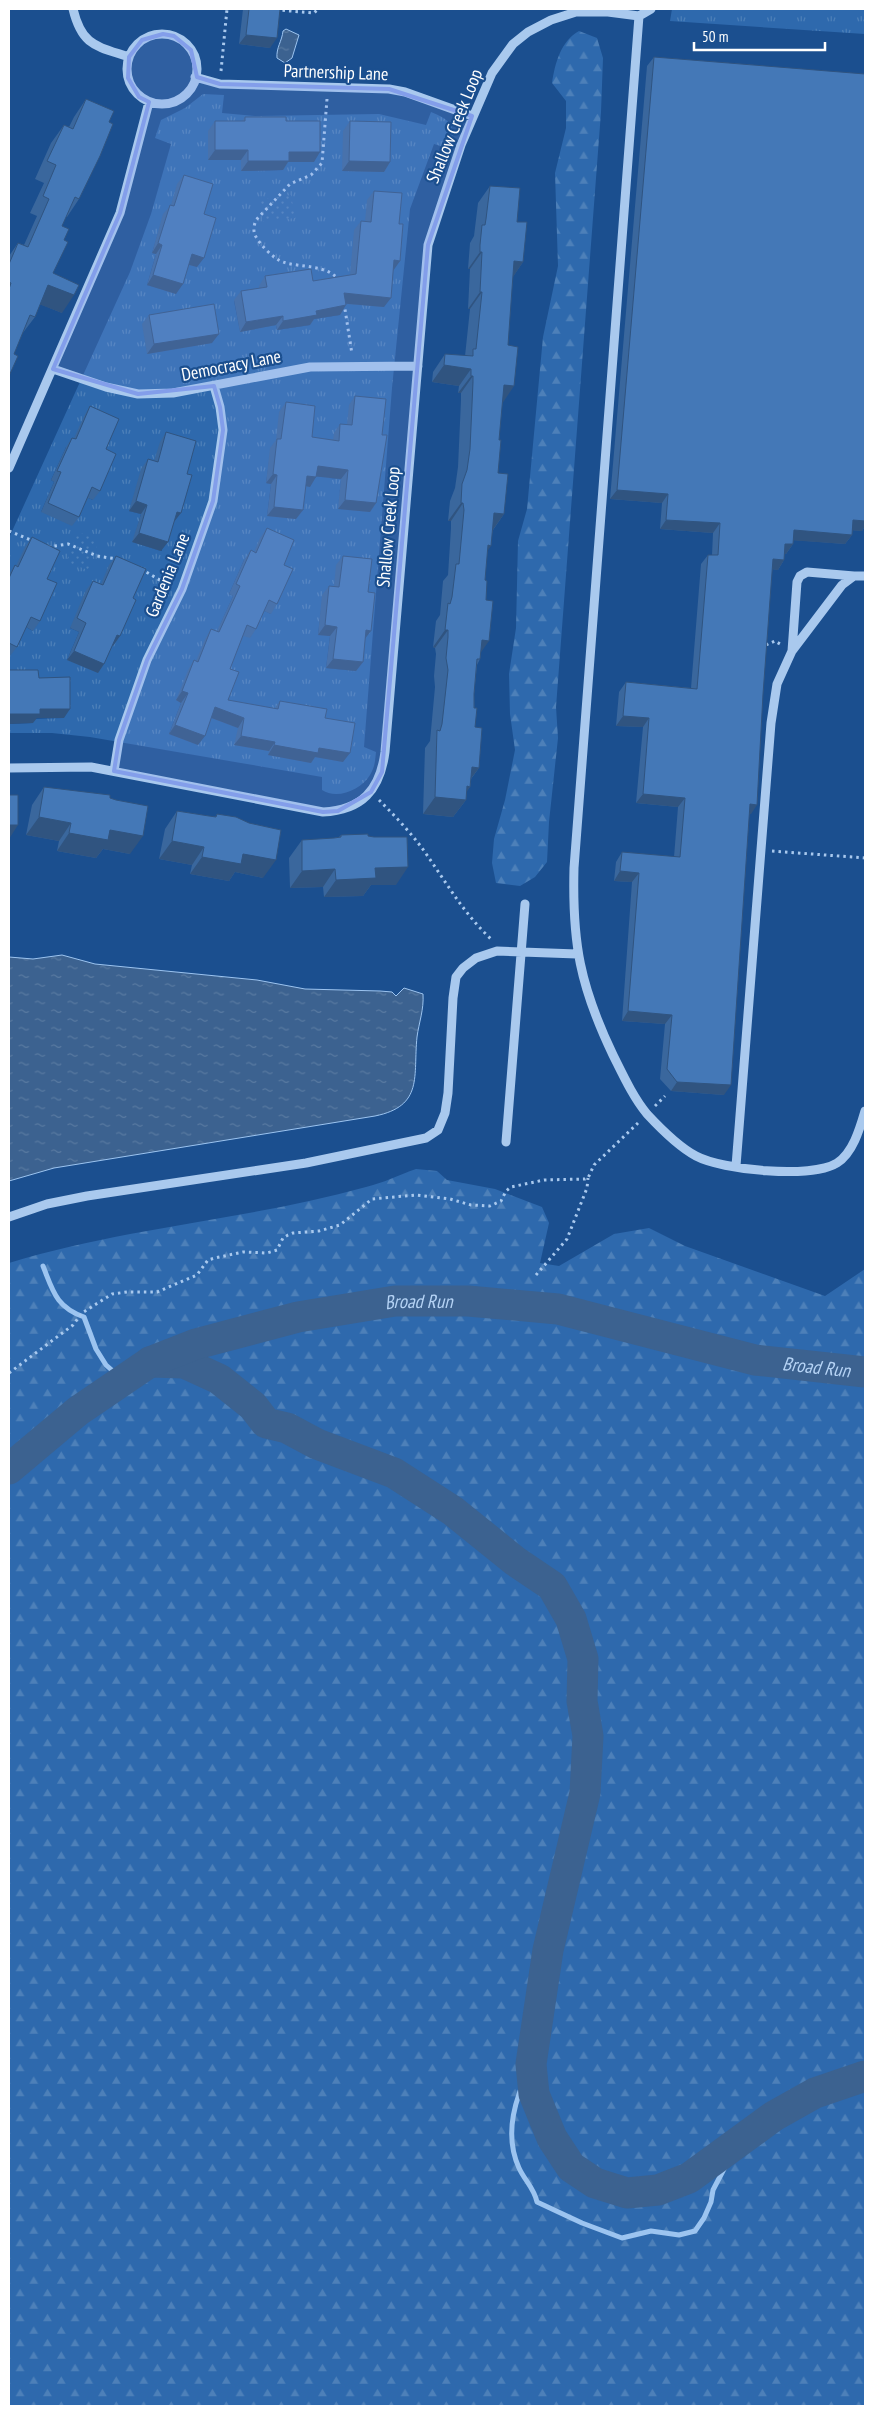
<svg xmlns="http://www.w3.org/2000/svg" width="874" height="2415" font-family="'PT Sans Narrow',sans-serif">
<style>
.grass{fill:url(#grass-tufts);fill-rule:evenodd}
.forest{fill:url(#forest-firs)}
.park{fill:url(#park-dots)}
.water{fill:url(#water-ripples);stroke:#9cc4f0}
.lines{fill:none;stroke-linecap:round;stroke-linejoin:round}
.stream{stroke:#9cc4f0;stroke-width:5}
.river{stroke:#3c6290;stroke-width:31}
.path{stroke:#a9c9ee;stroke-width:3;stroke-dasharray:2.5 4;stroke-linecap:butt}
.minor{stroke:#a9c9ee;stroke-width:9}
.wall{fill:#3a679d}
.shaded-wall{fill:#305480}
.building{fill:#4478b7;stroke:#305480}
.marked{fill:#839eea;fill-opacity:0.2;stroke:#839eea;stroke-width:4;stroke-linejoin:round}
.labels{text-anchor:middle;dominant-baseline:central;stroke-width:4.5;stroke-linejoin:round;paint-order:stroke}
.street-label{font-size:18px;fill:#fff;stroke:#1b4f8f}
.water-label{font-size:19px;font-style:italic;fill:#b5d3f5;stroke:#1b4f8f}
</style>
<defs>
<pattern id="grass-tufts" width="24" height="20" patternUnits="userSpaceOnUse" patternTransform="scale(1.25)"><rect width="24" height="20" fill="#2e69ad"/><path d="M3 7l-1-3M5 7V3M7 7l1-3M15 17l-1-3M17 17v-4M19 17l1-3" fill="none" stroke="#4d80b9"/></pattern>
<pattern id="forest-firs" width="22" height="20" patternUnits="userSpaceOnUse" patternTransform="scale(1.25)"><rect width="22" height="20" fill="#2e69ad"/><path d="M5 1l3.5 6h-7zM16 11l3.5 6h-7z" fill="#4d80b9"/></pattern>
<pattern id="park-dots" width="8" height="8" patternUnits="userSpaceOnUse" patternTransform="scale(1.25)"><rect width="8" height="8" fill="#2e69ad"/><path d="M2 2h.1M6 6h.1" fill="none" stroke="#4d80b9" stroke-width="1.8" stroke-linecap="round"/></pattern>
<pattern id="water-ripples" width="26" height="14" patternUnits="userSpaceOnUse" patternTransform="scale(1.25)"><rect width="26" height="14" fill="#3c6290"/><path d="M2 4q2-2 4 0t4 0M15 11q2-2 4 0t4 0" fill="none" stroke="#597aa1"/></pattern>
</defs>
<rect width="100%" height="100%" fill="#1b4f8f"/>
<!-- grass -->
<path class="grass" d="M672 9H865V34L670 21Z
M203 94 224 95 222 113 255 116 379 114 426 125 431 112C452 120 457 128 450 149L434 144 410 209 392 388 364 747 376 752C375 761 375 767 370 775 361 790 337 800 322 790V777L90 737 52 733H9V724L33 723V719L64 718 9 679V655L24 626 33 631 12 576 9 575V538L130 272 151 214 171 144 155 138 161 120 185 108ZM238 131 282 170 242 171ZM164 214 167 216 176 293 147 285 156 254 152 253ZM260 296 339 315 309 320 310 325 277 330 276 325 240 331 234 301ZM346 434 338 509 341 479 329 478ZM66 447 69 449 93 500 86 497 41 512 54 482 51 480ZM271 448 275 449 310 486 300 485 267 516 271 484 266 483ZM151 472 162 551H161L133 542 141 514 129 511ZM244 560 250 562 271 614 262 610 220 625 233 596 229 594ZM97 594 113 645 110 644 67 660 79 632 70 628ZM323 595 333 596 356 671 326 668 330 636 318 634ZM181 703 218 720 209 717 169 734Z"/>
<!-- forest -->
<path class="forest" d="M579 31 597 38 603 58 601 112 556 707 558 738 549 822 547 862 535 877 520 886 496 883 492 863 494 839 505 800 515 750 510 714 509 674 516 628 518 541 527 509 543 337 558 266 555 173 566 128V101L552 83C555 63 561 41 579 31Z
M416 1169 437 1171 447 1180 495 1189 542 1207 549 1223 540 1263 559 1266 614 1234 649 1228 685 1246 825 1296 865 1269V2406H9V1263C125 1227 248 1220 366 1187 383 1183 399 1175 416 1169Z"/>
<!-- park -->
<path class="park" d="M291 195 295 218 263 222 260 200Z
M78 532 99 540 88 570 66 562Z"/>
<!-- water -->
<path class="water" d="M286 29 299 35 292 58 285 63 277 58C276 48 282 41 283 31Z
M62 955 95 964 257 980 305 989 380 991 392 992 396 996 404 988 423 994C424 1010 419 1022 417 1037 413 1076 424 1106 375 1116L54 1168 9 1181V957L33 959Z"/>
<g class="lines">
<!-- stream -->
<path class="stream" d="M43 1266C53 1291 56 1307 84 1317L96 1349 106 1365 123 1380
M531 2064C516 2097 503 2133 519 2168 525 2181 534 2188 537 2202L582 2223 622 2238 651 2231 679 2235 695 2231 704 2218 711 2202 713 2190 736 2146"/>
<!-- river -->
<g class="river">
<path d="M150 1362 184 1363 219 1379 253 1406 266 1423 287 1428 317 1444 394 1473 453 1511 515 1561 552 1586 571 1619 583 1659 582 1701 588 1736 585 1793 548 1950 531 2064 534 2094 552 2138 571 2167 595 2183 627 2193 658 2190 689 2178 774 2116 815 2093 865 2076"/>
<path id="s1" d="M9 1469 78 1411 150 1362 196 1344 298 1317 395 1301H468L558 1309 755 1360 865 1372"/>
</g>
<!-- path -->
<path class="path" d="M278 12V10L314 13 318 9
M221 71 227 9
M327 99 322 163 311 175 290 184 256 220C254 225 253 230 255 235 259 244 275 260 283 262 301 268 326 264 339 280
M344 303 352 354
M9 531 33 541
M48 547 68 544 97 556 117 559
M141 569 170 586
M766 645 775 641 780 644
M379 800C397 818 415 837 429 858 449 887 466 916 492 940
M772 851 865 858
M655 1106 665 1096
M536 1275 567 1239 587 1188 588 1178
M9 1373 73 1325 82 1313 112 1294 127 1292H157L197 1275 208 1260 215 1258 243 1252 267 1253 277 1250 283 1238 288 1235 293 1233 319 1231 340 1225 372 1199 416 1195 450 1199 471 1205 490 1206 501 1201 506 1191 511 1187 544 1180 585 1179 588 1178 594 1165 638 1123"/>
<!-- minor -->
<path class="minor" d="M73 9C82 46 96 46 129 57
M639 16 574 868C572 943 580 986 613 1055 623 1075 633 1097 647 1114 660 1128 679 1147 696 1156 722 1170 811 1179 837 1163 853 1153 860 1128 865 1111
M127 69a35 35 0 1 1 70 0a35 35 0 1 1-70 0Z
M195 77 220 84 389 89 405 92 472 116
M53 369 106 387 138 394 173 393 310 367 418 366
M9 468 120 213 149 102
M792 651 797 582 800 576 807 572 854 576
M9 768 91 767 323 812C362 810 380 790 385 752L428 245 461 145 492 73 513 44 528 32 551 20 576 12H608L639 16 651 9
M114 771 119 740 147 660 182 589 213 501 223 430 220 407 214 386
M506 1142 525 904
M736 1166 771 723 777 684 792 651 842 585 854 576H865
M9 1217 47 1204 87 1196 306 1163 426 1138 438 1130 445 1113 448 1093 453 998 456 977 463 968 476 958 497 951 577 954"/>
</g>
<!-- wall -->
<path class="wall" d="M243 9H280L270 48 239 44Z
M654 57 865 521V526L862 531 852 530V535L845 544 793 540V544L786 554H784V560L778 570 772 569 751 814H749L724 1095 671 1091 660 1079 665 1024 622 1021 632 882 614 881 616 862 622 852 674 857 678 807 636 803 643 727 616 726 619 692 626 682 691 688 701 564 708 555H712L713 533 660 529 662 503 610 499 647 66Z
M86 99 109 122 79 199 67 217 66 216 62 226 64 240 53 273 62 313 40 304 35 317 22 334 14 354 9 376V256L18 243 24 245 37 216 30 213 44 183 35 179 51 143 64 125 69 127 74 117Z
M245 117 286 121 314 162H288L283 170 241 171V160H208V131L215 121H242Z
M350 121 390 162 384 172 342 171 343 131Z
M184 175 204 214 197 267 189 265 176 294 147 285 156 254 152 253 163 214 171 205 177 184Z
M490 186 517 222 523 262 512 278 499 440 498 473 504 514 493 530 487 552 485 580 480 659 477 665 474 694 475 727 479 768 471 779 470 787 466 792V800L453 817 423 814 425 748 430 741 435 687 434 676 436 654 435 648 433 647 436 621 440 615 443 581 448 575 451 528V521H448L450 501 455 488 458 467 461 400V393H458L459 386 432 382 433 372 445 354 465 356 470 309H468L470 269H468L470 243 474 236 478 203Z
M374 191 399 224 400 261 393 270 384 307 346 304 340 315 314 319 310 325 277 330 276 325 240 332 234 300 241 291 259 288V286L265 276 313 281 350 275 354 230 361 221H365L367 200Z
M149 315 212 343 147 354 142 324Z
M355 396 382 435 376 503 370 512 338 509 341 479 316 476 310 487 306 486 303 510 296 519 267 516 271 484 266 483 270 448 276 440 279 412 286 402 312 437 333 440 334 433 340 424H347L349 405Z
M90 406 106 449 100 491 93 500 88 498 79 517 72 526 41 512 54 482 51 480 66 447 72 438H74L84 416Z
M166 432 187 474 174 522 161 551 132 542 141 514 129 511 141 469 148 459 154 461 160 442Z
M267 528 284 565 277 604 271 614 264 611 256 629 250 638 243 636 230 669 228 700 274 709 280 701 325 718 343 762 315 757 311 763 268 755 269 751 234 745 238 728 211 718 198 745 169 734 181 703 176 700 188 670 194 660 196 661 205 639 211 629 217 631 233 596 229 594 244 560 251 550 254 552 260 538Z
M32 537 47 579 40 621 33 631 26 627 17 647 10 656 9 655V574L15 565 16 566 25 547Z
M116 556 133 598 120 636 113 646 112 645 104 664 98 673 67 660 79 632 70 628 86 590 93 581 101 584 109 565Z
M343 556 368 592 365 639 363 662 356 671 326 668 330 636 318 635 322 595 329 586H334L336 565Z
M44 787 110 798 130 854 103 849 96 858 57 851 59 841 26 835 32 805Z
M177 811 209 816 215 817 217 814 263 878 235 872 229 881 190 874 192 865 159 859 165 829Z
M341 835 368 836 396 885H371L363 896 324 897 323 887 290 888 289 858 302 840 334 838 339 837Z"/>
<!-- shaded-wall -->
<path class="shaded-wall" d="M246 35 277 38 270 48 239 44Z
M215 150H248L241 160H208Z
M289 152H320L314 162H288L283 170 241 171 248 161Z
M349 161 390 162 384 172 342 171Z
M158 243 162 245 156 254 152 253Z
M480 252H482L470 269H468Z
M192 254 204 258 197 267 186 264Z
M394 260 400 261 393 271Z
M514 261 523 262 511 280Z
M153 275 183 284 176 294 147 285Z
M48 285 74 295 62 313 36 303Z
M480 292H482L470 309H468Z
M344 293 391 298 384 307 338 303Z
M346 305 340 315 314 319 310 325 277 330 283 321 316 311Z
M283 316 276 325 240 332 246 322Z
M219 334 212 343 147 354 154 344Z
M444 365 471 369 459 386 432 382Z
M471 376H473L461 393H458Z
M504 385 514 386 502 404Z
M318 466 348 470 341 479 311 476Z
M273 474 277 475 271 484 266 483Z
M307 476 316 477 310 487 300 485Z
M617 490 668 494 662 503 610 499Z
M345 500 376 503 370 512 338 509Z
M136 501 147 505 141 514 129 511Z
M461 503H463L451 521H448Z
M274 507 303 510 296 519 267 516Z
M177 512 181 513 174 522Z
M494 513 504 514 492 531Z
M666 520 720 523 713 533 660 529Z
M853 520 865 521V526L862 531 847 530Z
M794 530 852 535 845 544 788 540Z
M139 533 168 542 161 551 132 542Z
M785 544H793L786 554H778Z
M488 545 491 546 479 563Z
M773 559 784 560 778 570 766 569Z
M325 625 337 627 330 636 318 635Z
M366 630 371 631 364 640Z
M445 630H448L435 648 433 647Z
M117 635 120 636 113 646 110 644Z
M482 640 489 641 477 658Z
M74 651 104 664 98 673 67 660Z
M333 659 363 662 356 671 326 668Z
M182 691 188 693 181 703 176 700Z
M215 707 244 718 238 728 209 717Z
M40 709H70L64 718H37L33 723 9 724V714Z
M623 716 649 718 643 727 616 726Z
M175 725 205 736 198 745 169 734Z
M241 736 275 742 269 751 234 745Z
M274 745 319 748 350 753 343 762 315 757 311 763 268 755Z
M472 767 479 768 466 785Z
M467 786 470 787 461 799 466 800 453 817 423 814 435 797Z
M643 794 685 798 678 807 636 803Z
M750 804 757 805 751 814H743Z
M39 817 71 823 59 841 26 835Z
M9 825H18L9 839Z
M110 830 143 836 130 854 103 849 96 858 57 851 69 833Z
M172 841 204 847 192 865 159 859Z
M243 854 276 860 263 878 235 872 229 881 190 874 202 857Z
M408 867 396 885H371L363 896 324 897 336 880 375 868Z
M335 869 323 887 290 888 302 871Z
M620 871 639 873 632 882 614 881Z
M628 1011 672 1015 665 1024 622 1021Z
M677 1082 731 1085 724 1095 671 1091Z"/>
<!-- building -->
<path class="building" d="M249 9H280L277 38 246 35Z
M654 57 865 74V521L853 520 852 535 794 530 793 544H785L784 560 773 559 763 694 757 805 750 804 731 1085 677 1082 667 1069 672 1015 628 1011 639 873 620 871 622 852 680 857 685 798 643 794 649 718 623 716 626 682 697 689 708 555H718L720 523 666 520 668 494 617 490Z
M86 99 114 111 109 122 113 124 100 156 79 199 75 197 62 226 69 229 64 240 68 242 53 273 79 285 74 295 48 285 35 317 30 315 14 354 18 356 9 376V289L11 283 9 282V264L18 243 28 247 49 199 43 196 56 165 47 161 64 125 73 129Z
M245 117H286V121H320V152H289V161H248V150H215V121H245Z
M350 121 391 122 390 162 349 161Z
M184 175 213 184 204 214 216 218 204 258 192 254 183 284 153 275 162 245 158 243 170 205 174 206Z
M490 186 520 188 517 222H527L523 262 514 261 508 345 518 347 514 386 504 385 499 440H501L498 473 508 474 504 514 494 513 491 546 488 545 485 580 487 581 486 600 493 601 489 641 482 640 480 659H477L474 694V708H477L475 727 482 728 479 768 472 767 470 787 467 786 466 800 435 797 437 730 440 731 442 724 448 670 446 658 448 637V630H445L448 603 450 604 452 597 456 564H459L464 510 463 503H461L462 484 467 470 470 449 473 382V376H471V369L444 365 445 354 473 356V349H476L482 292H480L482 252H480V245L482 225H485L486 219Z
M374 191 402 193 399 224H403L400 261 394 260 391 298 344 293 346 305 316 311 317 315 283 321V316L246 322 241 291 267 287 265 276 311 269 313 281 356 274 361 221 371 222Z
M214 304 219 334 154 344 149 315Z
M355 396 386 399 382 435H387L376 503 345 500 348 470 318 466 316 477 307 476 303 510 274 507 277 475 273 474 277 439H281L286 402 315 406 312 437 339 441 340 424 352 425Z
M90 406 119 419 106 449 116 454 100 491 92 487 79 517 48 503 61 472 57 471 72 438 76 439Z
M166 432 196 441 187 474 192 475 181 513 177 512 168 542 139 533 147 505 136 501 148 459 158 462Z
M267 528 294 540 284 565 293 569 277 604 269 600 256 629 247 625 230 669 239 672 228 700 278 709 280 701 327 709 325 718 355 723 350 753 319 748 318 753 274 745 275 742 241 736 244 718 215 707 205 736 175 725 188 693 182 691 194 660 198 662 211 629 219 632 240 586 236 584 251 550 256 553Z
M32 537 60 551 47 579 57 583 40 621 31 617 17 647 9 643V578L15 565 18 567Z
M116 556 146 569 133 598 136 600 120 636 117 635 104 664 74 651 86 623 77 618 93 581 103 585Z
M343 556 372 559 368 592 375 593 371 631 366 630 363 662 333 659 337 627 325 625 329 586 339 587Z
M9 670H38L39 678 70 677V709H40V714H9Z
M44 787 110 795V798L116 800 148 806 143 836 110 830 108 840 69 833 71 823 39 817Z
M9 795H18V825H9Z
M177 811 209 816 216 817 217 814 236 817 249 823 281 830 276 860 243 854 241 864 202 857 204 847 172 841Z
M368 834V836L374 837H407L408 867 375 868 376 878 336 880 335 869 302 871V840L334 838 341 837V835Z"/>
<!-- marked area -->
<path class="marked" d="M163 34 174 36 191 50 197 77 220 84 389 89 472 116 428 245 382 772 371 792 338 811 323 812 114 771 119 740 147 660 182 589 213 501 223 430 220 407 214 386 138 394 53 369 120 213 149 102 139 97 128 78 129 57 142 40Z"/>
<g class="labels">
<!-- street labels -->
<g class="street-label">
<text transform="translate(336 72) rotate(2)">Partnership Lane</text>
<text transform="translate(454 126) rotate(-68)">Shallow Creek Loop</text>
<text transform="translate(231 365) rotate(-11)">Democracy Lane</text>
<text transform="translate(388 527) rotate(-85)">Shallow Creek Loop</text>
<text transform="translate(167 575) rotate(-68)">Gardenia Lane</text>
</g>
<!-- water labels -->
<g class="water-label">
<text stroke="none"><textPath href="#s1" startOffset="454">Broad Run</textPath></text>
<text stroke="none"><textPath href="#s1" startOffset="859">Broad Run</textPath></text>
</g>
</g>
<!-- border -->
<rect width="874" height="2415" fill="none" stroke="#ffffff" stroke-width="20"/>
<!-- scale -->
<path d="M694 42v8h131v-8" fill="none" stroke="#ffffff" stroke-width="2.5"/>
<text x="702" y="42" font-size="15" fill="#ffffff" stroke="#1b4f8f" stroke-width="4" paint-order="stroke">50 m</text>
</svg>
